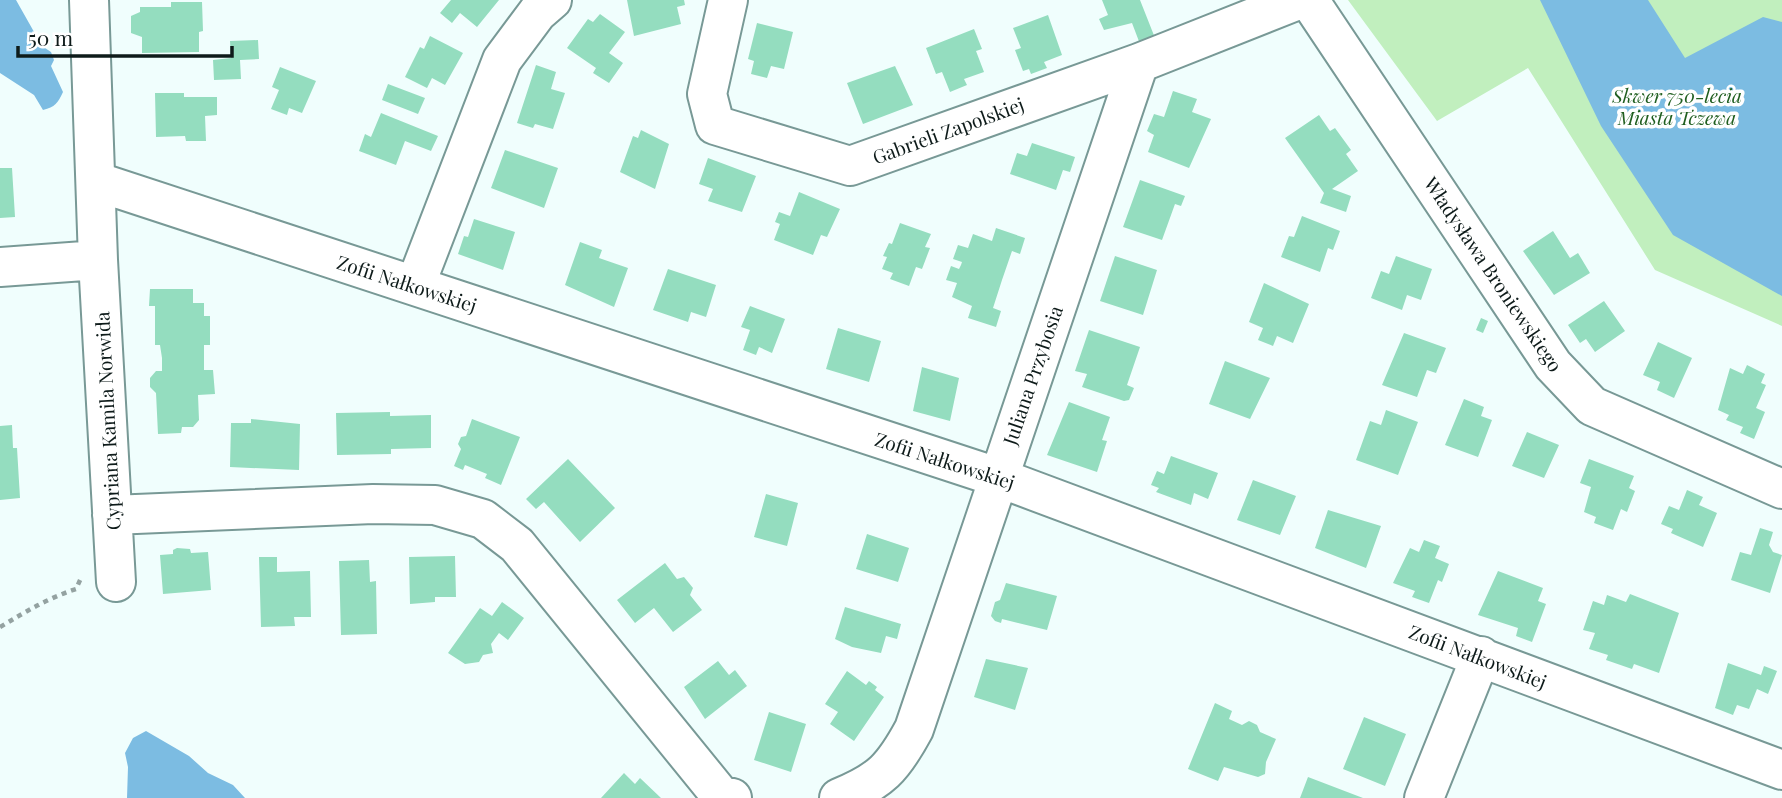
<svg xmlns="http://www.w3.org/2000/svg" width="1782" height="798" font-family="'Playfair Display',serif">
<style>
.green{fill:#c1efbe}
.water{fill:#7cbce2}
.building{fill:#94ddbf}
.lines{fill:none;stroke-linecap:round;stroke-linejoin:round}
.minor-casing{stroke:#789996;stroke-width:42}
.path{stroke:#94a2a1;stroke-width:4.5;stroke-dasharray:5 5;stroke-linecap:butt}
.minor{stroke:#fff;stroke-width:38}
.labels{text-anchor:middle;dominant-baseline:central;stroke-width:7;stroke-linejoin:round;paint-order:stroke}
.park-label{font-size:19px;font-style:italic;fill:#205f20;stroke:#fff}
.street-label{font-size:19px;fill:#0e1b1a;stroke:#fff}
</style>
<rect width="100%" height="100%" fill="#f0fefd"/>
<!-- green -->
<path class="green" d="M1348 0H1782V326L1655 270 1528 68 1437 121Z"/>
<!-- water -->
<path class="water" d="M0 0H16L42 46 51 52 54 60 51 66 63 92C58 103 55 107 43 110L34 95 0 73Z
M1540 0H1648L1685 58 1763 17 1782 22V296L1673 235 1601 126Z
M146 731 189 756 208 773 233 785 245 798H127L128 767 125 753 133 738Z"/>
<!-- building -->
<path class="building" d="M451 0H499L477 27 460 13 452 23 440 13Z
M627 0H684L685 5 677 7 681 24 634 36Z
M1102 0H1140L1155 38 1140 44 1132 23 1104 30 1099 19 1108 15Z
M171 2H202L203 31 199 32V52L142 53V37L131 33V16L140 12V7H171Z
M600 14 625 32 609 53 623 63 609 83 593 73 596 68 567 48 588 19 593 22Z
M1048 15 1062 55 1044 62 1047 68 1031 74 1029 69 1023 71 1015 50 1021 48 1013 28Z
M757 23 793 32 784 69 771 66 767 78 751 74 754 61 748 59Z
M974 29 982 49 976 51 984 72 964 79 967 85 950 92 942 72 936 74 926 48Z
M430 36 463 53 445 85 432 78 427 88 405 77 420 47 424 49Z
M258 40 259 59 240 60 241 79 214 80 213 60 231 58 230 41Z
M536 65 556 72 551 89 565 93 553 129 535 124 533 128 517 123Z
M895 66 913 105 863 124 847 83Z
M280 67 316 81 302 113 289 108 287 115 271 109 279 90 272 87Z
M388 84 425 98 418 114 382 100Z
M1173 91 1197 99 1192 112 1211 119 1189 168 1148 152 1154 135 1147 131 1154 114 1164 117Z
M155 93H184V97H217V115L205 116 206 141H186L185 136 156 137Z
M381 113 438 136 431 151 405 141 396 165 359 151 365 134 371 137Z
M1319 115 1330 131 1335 128 1351 150 1346 154 1358 171 1332 189 1351 196 1346 212 1320 203 1324 193 1285 138Z
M641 130 669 144 655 189 620 172 633 136 638 138Z
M1032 143 1075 157 1070 172 1063 170 1056 190 1010 174 1017 153 1027 156Z
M505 150 558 168 544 208 491 188Z
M708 158 756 176 742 212 708 201 713 189 699 184Z
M0 168H12L15 217 0 218Z
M1140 180 1185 196 1181 206 1175 204 1162 240 1123 227Z
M799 192 840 209 827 237 821 235 813 255 774 240 780 224 775 222 779 212 790 216Z
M1302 216 1340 231 1333 250 1328 248 1320 272 1281 257 1289 236 1294 237Z
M474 219 515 232 503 270 458 254 464 236 468 237Z
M900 223 931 234 925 247 930 248 922 269 916 267 909 286 890 279 893 273 882 269 887 257 883 256 889 243 892 244Z
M996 228 1025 238 1020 254 1012 251 1002 280 993 308 1001 311 996 327 968 318 972 306 952 297 957 283 946 280 951 266 959 269 961 265 962 262 953 259 958 245 968 248 973 234 992 241Z
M1553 231 1570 258 1578 253 1590 273 1554 295 1523 251Z
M580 242 602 250 599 258 628 268 614 307 565 285Z
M1115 256 1157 270 1143 315 1100 301Z
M1396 256 1432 269 1421 300 1407 295 1402 310 1371 298 1381 271 1389 274Z
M668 269 716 285 706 317 691 312 688 322 653 310Z
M1264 283 1309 304 1293 343 1277 336 1273 346 1258 340 1263 328 1249 322Z
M150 289H193V303H204V316H210V345H204V370H213L215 394 198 395 199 420 193 427H182L181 433 158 434 156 393 150 387V378L156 371H162V358L160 345H155V306H149Z
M1604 301 1625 331 1595 352 1586 339 1580 343 1568 325Z
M750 306 785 319 772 353 759 347 756 355 743 350 750 330 741 327Z
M1481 318 1488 321 1483 333 1476 330Z
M838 328 881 341 869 382 826 369Z
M1089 330 1140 347 1127 385 1134 388 1129 400 1124 401 1082 387 1087 374 1075 371Z
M1404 333 1446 348 1436 373 1427 370 1417 397 1382 385Z
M1658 342 1692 358 1674 398 1657 390 1660 382 1643 375Z
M1225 361 1270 378 1250 419 1209 404Z
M1747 365 1765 374 1761 383 1766 385 1756 408 1765 412 1754 439 1740 433 1743 427 1726 420 1729 415 1718 410 1730 368 1743 374Z
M922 367 959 378 950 421 913 411Z
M1464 399 1484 407 1481 416 1492 420 1478 457 1445 445Z
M1069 402 1110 417 1102 440 1107 441 1097 472 1047 455Z
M1386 410 1418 422 1398 475 1356 460 1370 421 1381 425Z
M390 412V416L431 415V448L391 449V454L337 455 336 413Z
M251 419 300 424 299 470 230 467 231 423H251Z
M472 419 520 437 501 485 485 478 487 474 465 465 463 470 454 466 461 449 458 444 461 437 466 436Z
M12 425 13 448H17L20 498 0 500V426Z
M1527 432 1559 445 1544 478 1512 466Z
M1171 456 1218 473 1208 499 1194 493 1191 505 1156 492 1159 488 1151 485 1157 471 1164 474Z
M568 459 615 508 580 542 544 502 536 509 526 499Z
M1589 459 1634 476 1629 488 1635 491 1627 512 1621 509 1613 530 1594 523 1596 517 1584 512 1591 487 1580 483Z
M1253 480 1296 496 1280 535 1237 520Z
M1687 490 1703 497 1699 505 1717 513 1703 547 1671 533 1673 529 1661 524 1669 506 1679 510Z
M766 494 798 503 787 546 754 537Z
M1328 510 1381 526 1366 568 1315 548Z
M1760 528 1773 532 1769 545 1773 552 1782 555 1770 593 1731 580 1740 552 1751 555Z
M867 534 909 548 898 582 856 569Z
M1424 540 1440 546 1435 558 1449 564 1442 582 1438 580 1429 603 1412 597 1415 591 1393 583 1410 548 1419 552Z
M177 548 190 549 191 553 208 552 211 590 163 594 160 555 173 554V550Z
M455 556 456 597H435V602L410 604 409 557Z
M259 557H277V572L310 571 311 617H294L295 626 261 627Z
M369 560 370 582 376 581 377 634 341 635 339 561Z
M665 563 677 579 684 577 693 588 690 595 702 610 673 632 654 608 635 623 617 600Z
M1498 571 1543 588 1538 601 1546 604 1532 642 1516 636 1518 628 1478 615Z
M1006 583 1057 596 1047 630 1002 619 1001 623 995 621 991 616 995 602 1000 600Z
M1630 594 1679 613 1659 673 1634 664 1632 669 1606 660 1608 655 1589 649 1595 633 1583 630 1593 601 1604 605 1607 595 1626 602Z
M502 602 524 618 508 640 499 633 491 644 493 653 483 655 479 662 465 664 448 653 480 608 492 616Z
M845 607 901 624 897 639 886 636 881 653 852 647 835 639Z
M986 659 1028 668 1015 710 974 697Z
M718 661 729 675 735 670 747 686 705 719 684 687Z
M1728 663 1761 675 1764 666 1777 671 1768 694 1757 689 1749 709 1737 705 1733 715 1715 708Z
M847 671 866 685 869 681 877 687 875 690 884 697 854 741 830 724 838 712 825 704Z
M1215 703 1232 711 1229 719 1242 725 1249 721 1257 725 1260 732 1276 739 1266 762 1265 774 1258 777 1224 767 1218 781 1188 769Z
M769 712 806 724 791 772 754 760Z
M1364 717 1406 734 1385 786 1343 769Z
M624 773 635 784 640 778 661 798H601Z
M1308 777 1363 798H1300Z"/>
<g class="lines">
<defs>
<path id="minor" d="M89 0 98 260 116 582
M728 0 707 94 715 125 850 166 1139 63 1298 0
M1309 0 1553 365 1592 406 1782 489
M98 182 997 477 1782 770
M0 267 98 260
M415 286 502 60 537 13 552 0
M112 515 373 504 435 505 483 519 517 545 721 796 732 798
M839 798C881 781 893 768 914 729L1139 63
M1424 798 1481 656"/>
</defs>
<!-- minor casing -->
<use href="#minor" class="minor-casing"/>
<!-- path -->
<path class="path" d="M0 627C27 611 46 599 76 589L81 578"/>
<!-- minor -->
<use href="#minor" class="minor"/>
</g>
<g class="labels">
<!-- park labels -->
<g class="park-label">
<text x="1677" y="95">Skwer 750-lecia<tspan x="1677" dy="22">Miasta Tczewa</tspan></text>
</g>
<!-- street labels -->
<g class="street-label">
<text transform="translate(948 130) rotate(-20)">Gabrieli Zapolskiej</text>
<text transform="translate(1494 274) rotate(56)">Władysława Broniewskiego</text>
<text transform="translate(407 283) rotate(18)">Zofii Nałkowskiej</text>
<text transform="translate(1032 375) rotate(-71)">Juliana Przybosia</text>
<text transform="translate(107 421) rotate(-93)">Cypriana Kamila Norwida</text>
<text transform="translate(945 460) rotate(18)">Zofii Nałkowskiej</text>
<text transform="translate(1478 656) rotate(21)">Zofii Nałkowskiej</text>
</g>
</g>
<!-- scale -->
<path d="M18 46v10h214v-10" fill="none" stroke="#0e1b1a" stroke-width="3.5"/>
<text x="28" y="46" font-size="21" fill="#0e1b1a" stroke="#ffffff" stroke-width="5" paint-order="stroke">50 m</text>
</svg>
